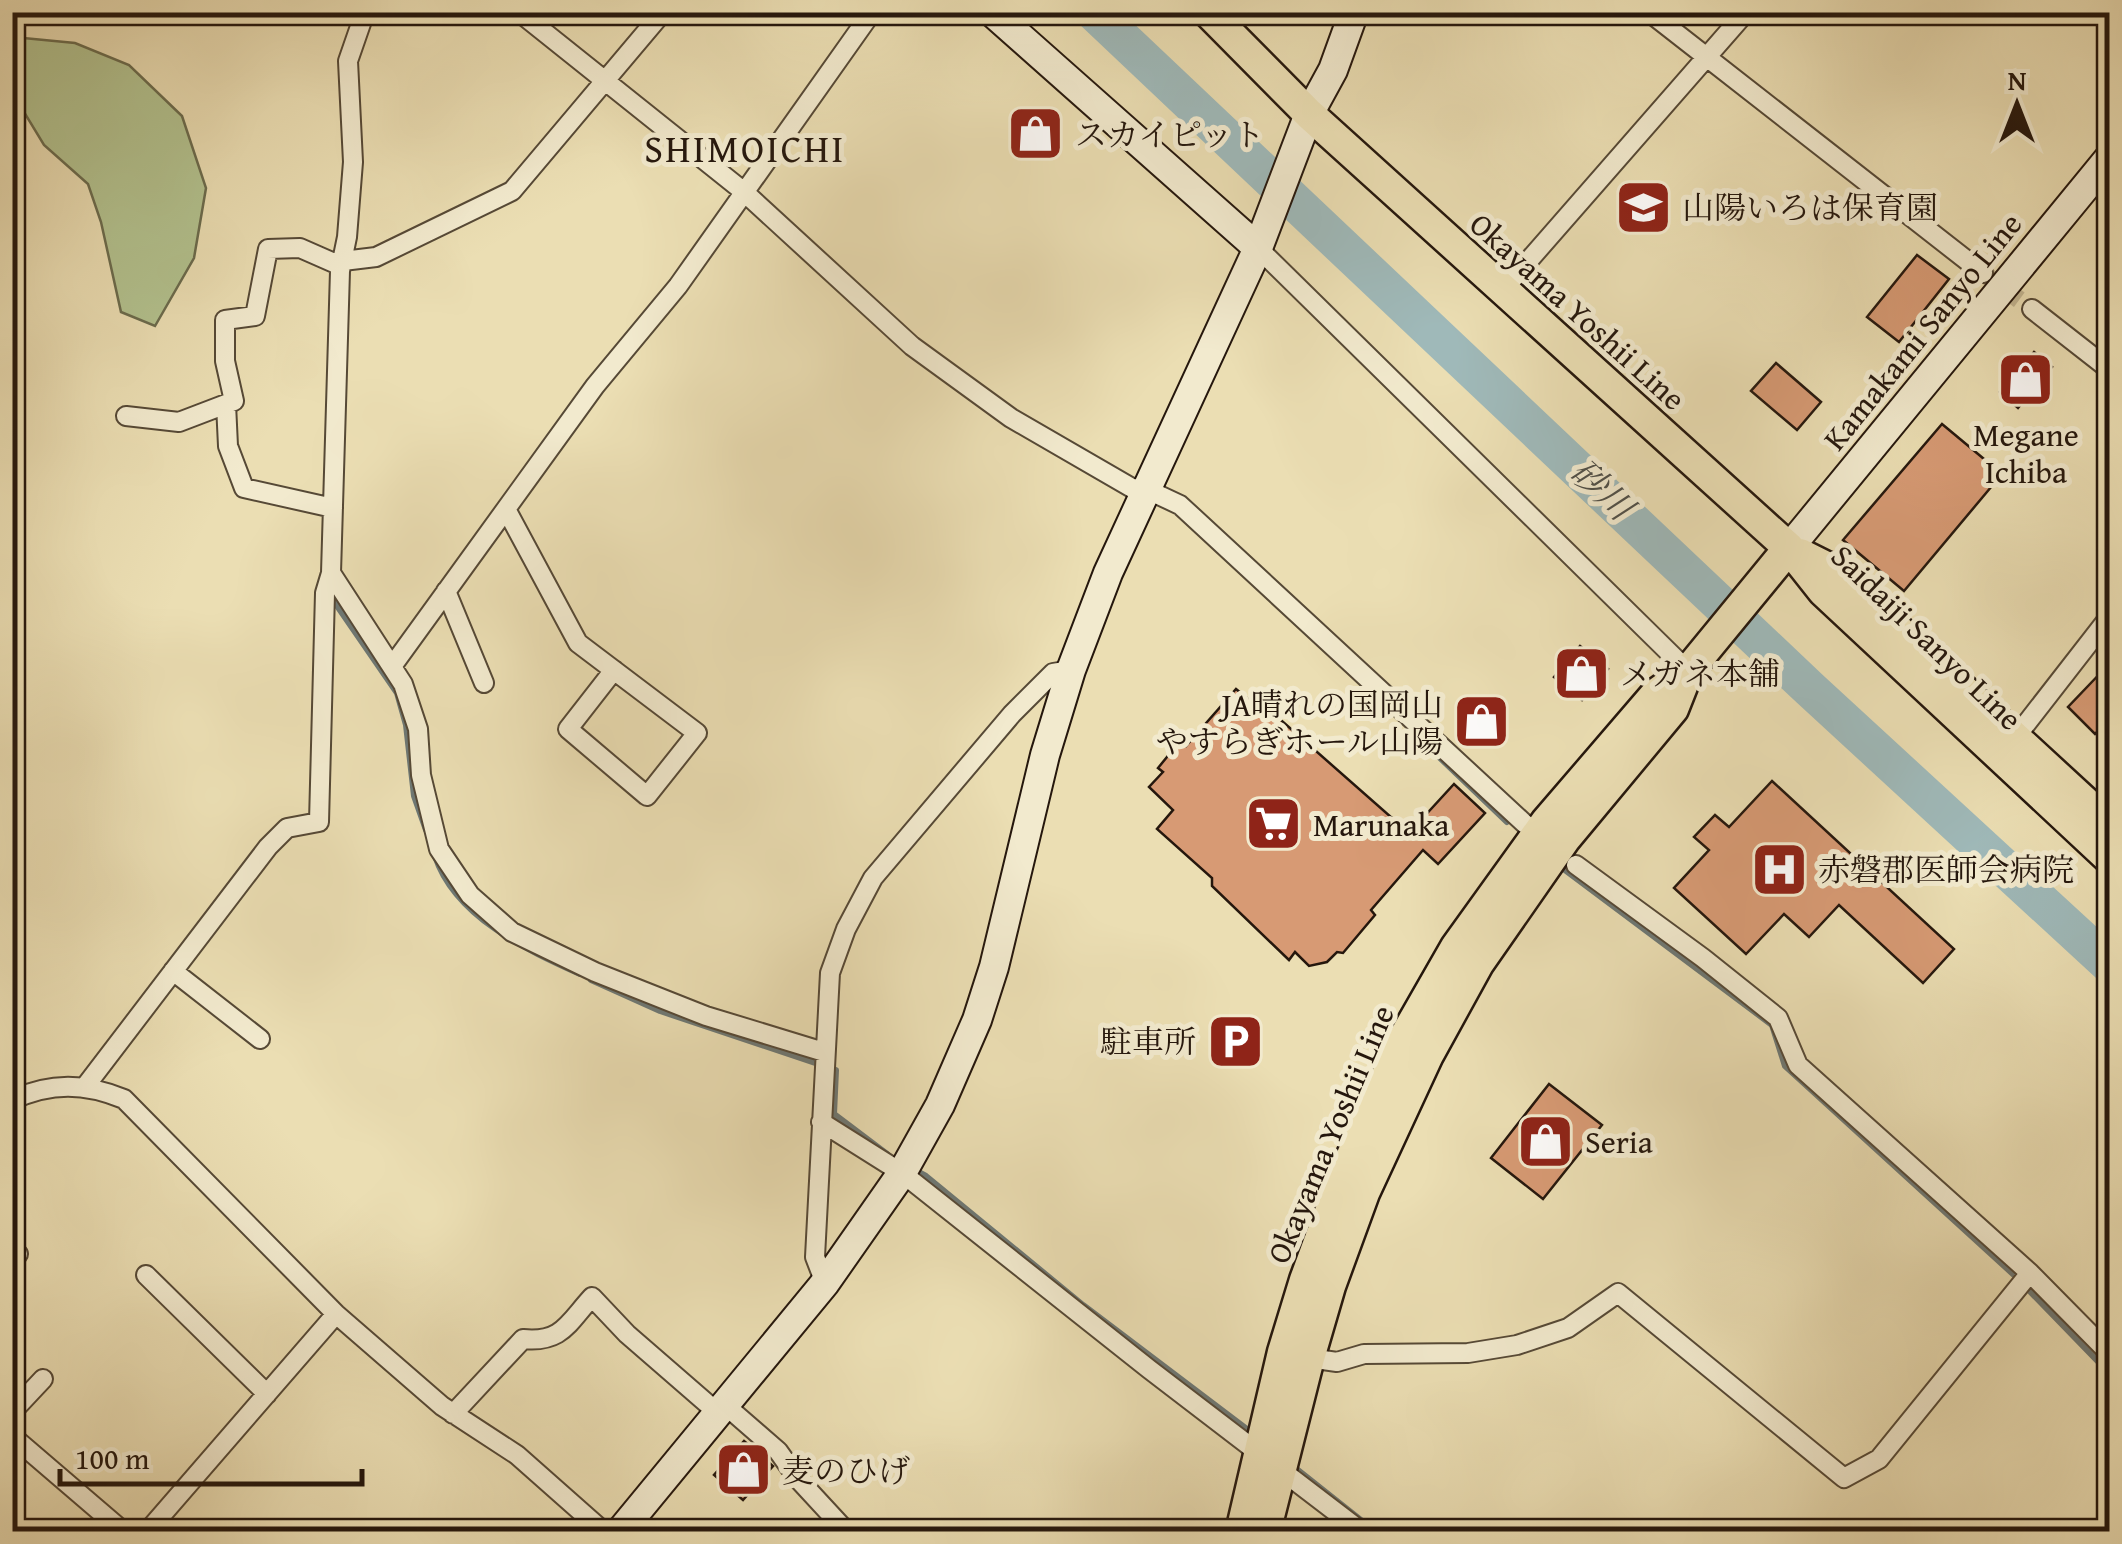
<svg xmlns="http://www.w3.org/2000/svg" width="2122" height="1544" font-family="'Gentium Book Plus','Noto Serif JP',serif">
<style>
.green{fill:#b3c28f;stroke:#6c6c4e;stroke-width:2.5}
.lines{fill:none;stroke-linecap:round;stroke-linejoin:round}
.stream{stroke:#6e7874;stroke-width:6}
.river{stroke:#9fb9b9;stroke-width:38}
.building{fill:#d79a74;stroke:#25170d;stroke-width:2.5}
.street-tunnel{stroke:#c3b692;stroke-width:18;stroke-dasharray:18 9;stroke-linecap:butt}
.street-casing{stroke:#564936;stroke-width:22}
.secondary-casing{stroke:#25170d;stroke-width:32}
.primary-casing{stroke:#25170d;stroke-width:35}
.street{stroke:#f2eace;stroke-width:18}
.secondary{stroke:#f2eace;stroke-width:28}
.primary{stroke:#ebdeb3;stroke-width:30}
.labels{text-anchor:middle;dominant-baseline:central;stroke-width:10;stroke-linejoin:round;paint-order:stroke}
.poi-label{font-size:32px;fill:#25170d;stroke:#f2eace;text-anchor:start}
.street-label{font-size:32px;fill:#25170d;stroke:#f2eace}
.water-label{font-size:35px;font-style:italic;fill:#505049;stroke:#f2eace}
.quarter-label{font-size:38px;letter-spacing:2.5px;fill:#25170d;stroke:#f2eace}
</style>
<rect width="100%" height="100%" fill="#ebdeb3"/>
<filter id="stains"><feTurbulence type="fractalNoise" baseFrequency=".002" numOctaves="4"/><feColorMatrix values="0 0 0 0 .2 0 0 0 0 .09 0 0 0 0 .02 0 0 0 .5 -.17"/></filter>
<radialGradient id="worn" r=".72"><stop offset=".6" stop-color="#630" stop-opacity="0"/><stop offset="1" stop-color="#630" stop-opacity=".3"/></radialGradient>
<!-- green -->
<path class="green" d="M13 37 75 43 129 65 182 116 206 188 194 258 155 326 121 312 101 222 88 184 44 145 13 94Z"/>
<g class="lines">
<!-- stream -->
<path class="stream" d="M333 600 397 693 406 725 414 796 426 830
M1417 736 1507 822
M435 856C455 917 527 950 580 974
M1565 870 1772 1025 1785 1066 2014 1275 2110 1374
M591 980 660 1011 836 1070 834 1114 887 1154
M911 1168 926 1176 1083 1305 1252 1433
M1293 1466 1376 1532"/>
<!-- river -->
<path class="river" d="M1094 12 1810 689 2110 965"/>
</g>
<!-- building -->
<path class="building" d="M1041 113 1056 126 1032 155 1016 142Z
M1917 255 1949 279 1899 342 1867 317Z
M2034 352 2052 367 2018 408 2000 392Z
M1776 363 1821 402 1797 430 1751 391Z
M1942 424 2002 474 1904 591 1843 540Z
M1580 646 1608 669 1582 700 1554 677Z
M2110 663V735L2102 727 2095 734 2068 707Z
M1236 689 1263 711 1266 707 1409 833 1454 784 1485 813 1438 864 1423 850 1371 910 1375 915 1343 953 1337 952 1327 962 1309 966 1295 952 1289 960 1212 886V878L1157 829 1173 810 1149 787 1163 772 1158 768 1180 741 1186 746Z
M1772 781 1954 949 1923 983 1839 905 1809 937 1784 914 1746 954 1674 888 1709 850 1694 837 1715 815 1729 827Z
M1549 1084 1602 1125 1543 1199 1491 1158Z
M744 1441 773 1466 743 1500 714 1475Z"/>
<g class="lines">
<!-- street-tunnel -->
<path class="street-tunnel" d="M1983 273 2032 309"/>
<defs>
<path id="street" d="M519 12 743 191 912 346 1011 418 1132 488 1148 490 1180 505 1525 824
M1649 12 1983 273
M1258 248 1688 671
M343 261 376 257 512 191 663 12
M1502 291 1746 12
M2032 309 2110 370
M226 404 228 446 244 488 333 508
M126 416 179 422 234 401 225 361V320L255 316 268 249 300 248 341 266
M506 509 578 643 697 733 647 796 568 729 614 670
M331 573 403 684 418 729 421 775 439 849 470 895 512 932 595 972 706 1016 824 1052
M446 591 484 683
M393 665 595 386 678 286 872 12
M2012 742 2110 616
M1576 865 1703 958 1778 1018 1798 1065 2030 1273 2110 1354
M173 971 260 1039
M84 1088 268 847 287 828 319 822 325 593 331 573 340 271 347 237 353 162 348 61 365 12
M12 1100C51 1082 85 1083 124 1099L336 1314 442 1406 517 1455 604 1532
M821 1122 902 1173 1149 1369 1362 1532
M12 1261 18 1254
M146 1275 267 1394
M825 1283 815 1257 830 973 846 929 873 878 1012 714 1053 673 1071 670
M1309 1358 1337 1362 1364 1354 1468 1353 1517 1345 1568 1328 1618 1293 1844 1478 1879 1459 2030 1273
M725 1405 778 1451 798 1479 847 1532
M12 1412 43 1379
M453 1414 523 1339C562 1343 568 1323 592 1297L627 1334 718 1413
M12 1436 124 1532
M147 1532 336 1314"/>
<path id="secondary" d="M992 12 1258 248
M1789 548 2110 157
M620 1532 825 1283 902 1173 940 1105 977 1020 994 967 1045 755 1071 670 1108 573 1258 248 1309 114 1333 70 1354 12"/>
<path id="primary" d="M1208 12 1309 114 1789 548 1823 591 2110 859
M1800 554 1834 571 2110 825
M1241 1532 1283 1352 1305 1280 1344 1174 1401 1043 1456 947 1546 822 1656 694 1688 671 1789 548
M1265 1532 1309 1358 1330 1286 1364 1193 1428 1055 1478 964 1565 839 1673 709 1688 671"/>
</defs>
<!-- street casing -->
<use href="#street" class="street-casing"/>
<!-- secondary casing -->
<use href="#secondary" class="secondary-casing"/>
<!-- primary casing -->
<use href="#primary" class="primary-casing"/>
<!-- street -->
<use href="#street" class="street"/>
<!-- secondary -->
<use href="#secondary" class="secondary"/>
<!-- primary -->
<use href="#primary" class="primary"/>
</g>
<!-- icons -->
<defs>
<symbol id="shop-square" viewBox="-11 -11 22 22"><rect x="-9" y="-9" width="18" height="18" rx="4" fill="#8f2418" stroke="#f2eace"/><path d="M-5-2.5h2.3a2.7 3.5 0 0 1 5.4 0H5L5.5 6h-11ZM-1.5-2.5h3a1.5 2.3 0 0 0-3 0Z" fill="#fff"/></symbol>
<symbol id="school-square" viewBox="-11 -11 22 22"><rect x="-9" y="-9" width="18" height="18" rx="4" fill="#8f2418" stroke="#f2eace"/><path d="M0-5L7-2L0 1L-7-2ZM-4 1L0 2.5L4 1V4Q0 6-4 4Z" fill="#fff"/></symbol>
<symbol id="supermarket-square" viewBox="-11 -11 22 22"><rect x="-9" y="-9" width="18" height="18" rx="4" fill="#8f2418" stroke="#f2eace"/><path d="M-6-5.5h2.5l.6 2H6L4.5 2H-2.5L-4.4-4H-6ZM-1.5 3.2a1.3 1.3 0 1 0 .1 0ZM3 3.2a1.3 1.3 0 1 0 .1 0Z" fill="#fff"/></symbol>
<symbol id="hospital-square" viewBox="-11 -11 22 22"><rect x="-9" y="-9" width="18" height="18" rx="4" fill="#8f2418" stroke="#f2eace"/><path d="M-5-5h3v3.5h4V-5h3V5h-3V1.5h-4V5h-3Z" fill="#fff"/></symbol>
<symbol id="parking-square" viewBox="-11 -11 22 22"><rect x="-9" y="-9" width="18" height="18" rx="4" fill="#8f2418" stroke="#f2eace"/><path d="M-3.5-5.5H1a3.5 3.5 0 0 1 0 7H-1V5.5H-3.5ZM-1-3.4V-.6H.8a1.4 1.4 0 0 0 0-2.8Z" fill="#fff"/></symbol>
</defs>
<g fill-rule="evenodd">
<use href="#shop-square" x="1004" y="102" width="63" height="63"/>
<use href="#school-square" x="1612" y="176" width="63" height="63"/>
<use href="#shop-square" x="1994" y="348" width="63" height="63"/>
<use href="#shop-square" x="1550" y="642" width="63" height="63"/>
<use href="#shop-square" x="1450" y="690" width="63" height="63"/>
<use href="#supermarket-square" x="1242" y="792" width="63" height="63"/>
<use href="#hospital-square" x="1748" y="838" width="63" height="63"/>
<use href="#parking-square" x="1204" y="1010" width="63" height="63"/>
<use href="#shop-square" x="1514" y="1110" width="63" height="63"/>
<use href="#shop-square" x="712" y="1438" width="63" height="63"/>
</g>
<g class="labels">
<!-- poi labels -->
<g class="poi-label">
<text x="1075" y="134">スカイピット</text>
<text x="1682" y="207">山陽いろは保育園</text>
<text x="2026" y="434" text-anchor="middle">Megane<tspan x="2026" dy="37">Ichiba</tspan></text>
<text x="1620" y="673">メガネ本舗</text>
<text x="1443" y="704" text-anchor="end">JA晴れの国岡山<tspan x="1443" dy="37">やすらぎホール山陽</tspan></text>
<text x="1313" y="824">Marunaka</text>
<text x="1818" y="869">赤磐郡医師会病院</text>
<text x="1196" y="1041" text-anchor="end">駐車所</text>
<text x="1585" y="1141">Seria</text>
<text x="782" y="1470">麦のひげ</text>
</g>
<!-- street labels -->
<g class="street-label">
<text transform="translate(1578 311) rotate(42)">Okayama Yoshii Line</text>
<text transform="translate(1922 331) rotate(-51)">Kamakami Sanyo Line</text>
<text transform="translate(1927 637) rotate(44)">Saidaiji Sanyo Line</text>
<text transform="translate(1330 1134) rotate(-67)">Okayama Yoshii Line</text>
</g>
<!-- water labels -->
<g class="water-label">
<text transform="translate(1602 489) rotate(43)">砂川</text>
</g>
<!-- quarter labels -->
<g class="quarter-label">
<text x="745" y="148">SHIMOICHI</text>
</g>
</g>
<!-- margin -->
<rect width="2122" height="1544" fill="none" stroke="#ebdeb3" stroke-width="50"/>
<rect x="15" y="15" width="2092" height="1514" fill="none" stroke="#25170d" stroke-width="5"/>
<rect x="25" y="25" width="2072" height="1494" fill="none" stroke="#25170d" stroke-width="2.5"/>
<!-- north arrow -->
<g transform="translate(2017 105)" stroke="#f2eace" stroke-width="8" paint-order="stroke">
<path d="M0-8L18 38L0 25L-18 38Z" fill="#25170d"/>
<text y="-15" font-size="28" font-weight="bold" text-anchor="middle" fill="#25170d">N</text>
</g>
<!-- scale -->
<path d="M60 1469v15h302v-15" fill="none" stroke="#25170d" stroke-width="5"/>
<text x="75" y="1469" font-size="30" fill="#25170d" stroke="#f2eace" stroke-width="8" paint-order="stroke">100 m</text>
<rect width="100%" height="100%" filter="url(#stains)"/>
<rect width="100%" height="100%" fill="url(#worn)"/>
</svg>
